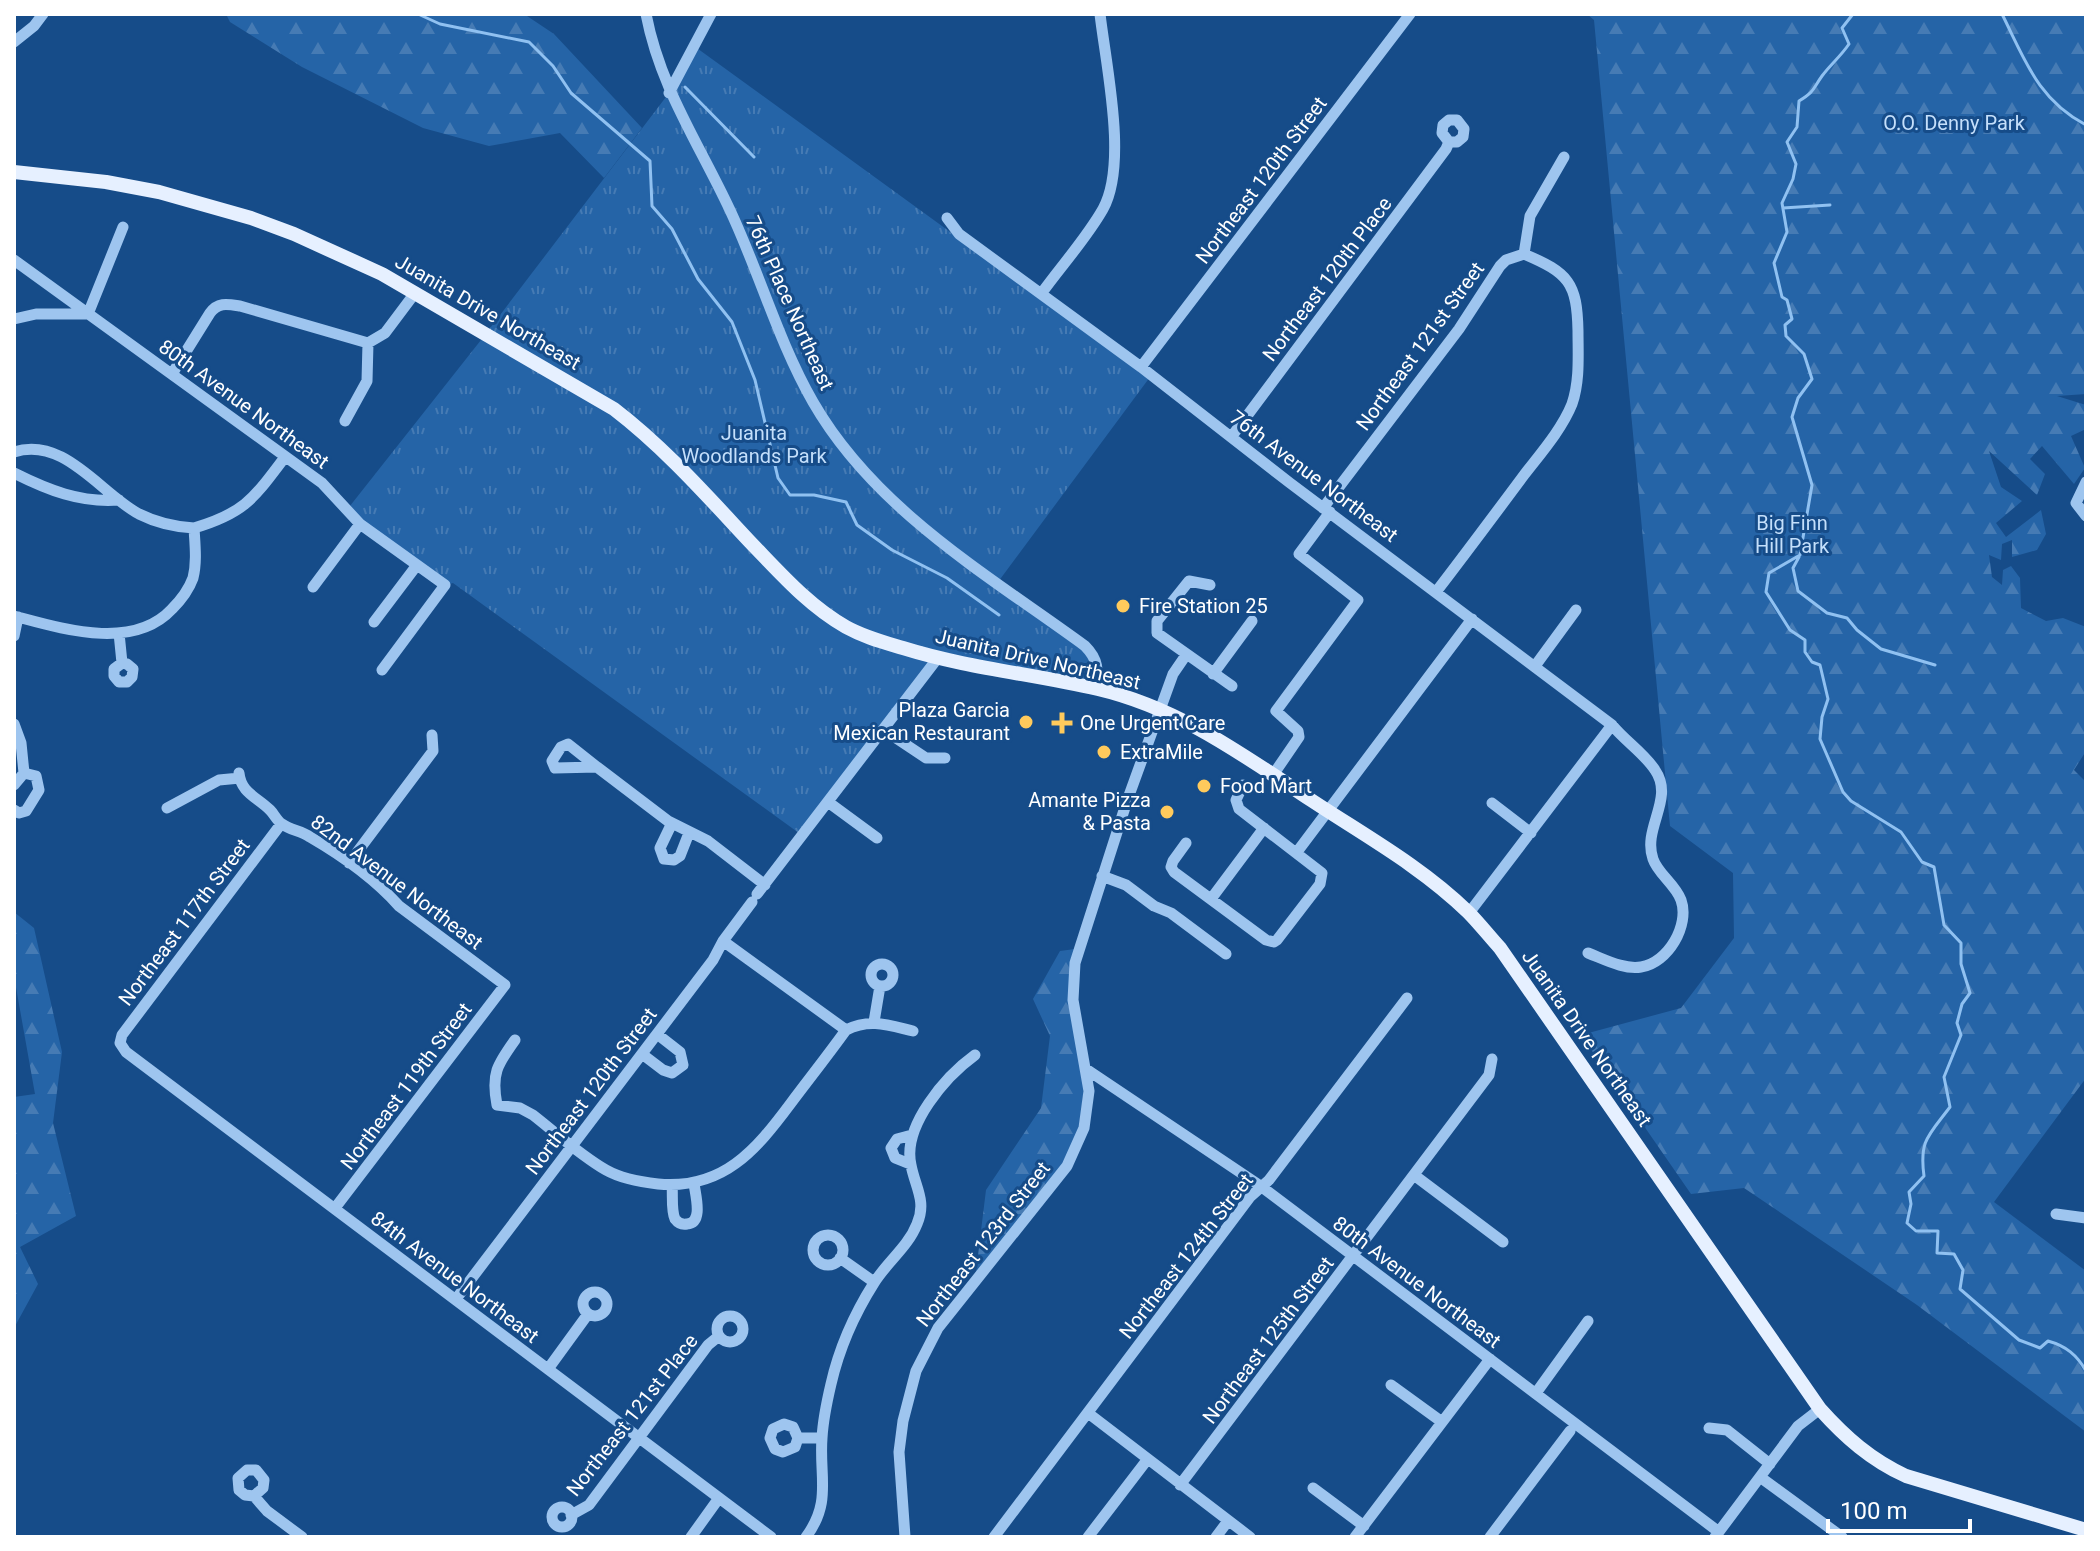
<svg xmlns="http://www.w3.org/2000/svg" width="2100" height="1551" font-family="Roboto,sans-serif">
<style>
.grass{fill:url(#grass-tufts)}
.forest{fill:url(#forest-firs)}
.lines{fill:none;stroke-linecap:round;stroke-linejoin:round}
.stream{stroke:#90c1f1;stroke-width:3}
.minor{stroke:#9ec5ef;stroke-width:11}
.major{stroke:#e6f0ff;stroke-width:14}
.poi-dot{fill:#ffca5c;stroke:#164c89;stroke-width:3}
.labels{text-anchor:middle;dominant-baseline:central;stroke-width:6;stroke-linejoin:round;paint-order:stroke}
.park-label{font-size:20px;fill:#c4dffb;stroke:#164c89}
.street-label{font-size:20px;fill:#fff;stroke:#164c89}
.poi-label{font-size:20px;fill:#fff;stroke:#164c89;text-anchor:start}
</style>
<defs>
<pattern id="grass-tufts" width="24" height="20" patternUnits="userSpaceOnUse" patternTransform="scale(2)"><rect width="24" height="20" fill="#2564a7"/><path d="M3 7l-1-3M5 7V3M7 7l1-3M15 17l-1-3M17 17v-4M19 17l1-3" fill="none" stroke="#467bb4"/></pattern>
<pattern id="forest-firs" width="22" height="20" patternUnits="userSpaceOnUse" patternTransform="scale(2)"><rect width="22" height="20" fill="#2564a7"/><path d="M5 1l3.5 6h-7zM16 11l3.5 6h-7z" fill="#467bb4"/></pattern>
</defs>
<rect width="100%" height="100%" fill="#164c89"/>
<!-- grass -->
<path class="grass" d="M694 46 1150 377 998 582 1095 656 1096 689 937 659 803 836 453 583 445 585 346 511 481 340 669 93Z"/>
<!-- forest -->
<path class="forest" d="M226 14H524L554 34 642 128 604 178 560 133 489 146 423 128 302 67 230 22Z
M1587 14H2086V394L2057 396 2086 405V429L2071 436 2085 468 2074 484 2042 446 2030 459 2045 474 2037 495 1989 451 2001 487 2022 501 1996 523 2006 537 2041 510 2046 534 2037 550 2012 557V540L2002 544 2001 560 1989 555 1992 577 2002 585 2003 570 2011 566 2020 578 2021 608 2046 621 2063 618 2086 627V751L2074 770 2086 782V1078L1994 1202 2086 1271V1432L1917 1305 1744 1188 1691 1194 1581 1035 1681 1008 1734 938 1733 873 1670 826 1594 20Z
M14 912 34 928 62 1052 53 1123 76 1216 20 1247 38 1284 14 1328V1097L35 1094 14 976Z
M1075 949 1071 972 1086 1069 1077 1148 975 1280 986 1190 1041 1108 1050 1036 1033 999 1060 951Z"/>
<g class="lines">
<!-- stream -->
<path class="stream" d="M418 14 440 24 529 42 553 66 571 93 650 161 652 206 672 229 698 279 732 322 755 380 778 478 790 495H814L846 502 857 525 892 550 947 578 999 615
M1853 14 1842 28 1849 44C1841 56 1830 65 1822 76 1812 90 1815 91 1799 101L1797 127 1787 142 1796 164 1793 179 1782 203 1787 232 1774 263 1782 297 1787 300 1792 319 1785 325 1786 336 1804 354 1812 379 1798 398 1792 417 1812 485 1800 555 1769 573 1766 592 1790 630 1805 640V652L1812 662 1820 665 1828 699 1822 717 1820 739 1843 792 1851 801 1901 832 1922 862 1934 867 1944 925 1961 943V964L1970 993 1962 1004 1957 1023 1961 1035 1944 1077 1950 1107C1929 1135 1919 1140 1924 1176L1909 1192 1911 1204 1907 1223 1916 1231H1938L1937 1253 1954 1254 1963 1270 1960 1289 2019 1340 2040 1348 2048 1341C2066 1346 2077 1355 2086 1371
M2002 14C2025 60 2038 100 2086 125
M685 87 754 157
M1783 208 1830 205
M1799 557 1793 568 1798 591 1827 613 1847 618 1857 630 1881 649 1935 665"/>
<!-- minor -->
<path class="minor" d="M646 14C660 87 698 142 729 208 759 271 778 341 813 402 875 510 988 575 1085 646 1099 660 1098 670 1096 689
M14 42 34 26 43 14
M669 93 711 14
M947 218 959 234 1141 367 1290 483 1612 725C1625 741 1644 753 1655 770 1675 799 1642 828 1653 859 1658 874 1675 884 1681 900 1690 925 1668 963 1641 967 1624 970 1604 959 1588 953
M1524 254 1530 216 1564 157
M14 260 322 483 360 524 445 585 382 670
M1041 294C1061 266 1086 239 1103 209 1128 164 1106 66 1100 14
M14 319 36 314H88L123 227
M1141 367 1410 14
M172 374 210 313C218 302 227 304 240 306L368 343 385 333 415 293
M345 421 367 381 368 343
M1232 436 1446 149 1449 142 1442 133 1443 125 1449 120H1457L1464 129 1463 137 1457 142H1449
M14 452C64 436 100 493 139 514 157 523 175 527 194 528
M14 473C48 490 80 503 119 500
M2086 482 2076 503 2086 516
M1323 508 1459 329 1500 266 1506 260 1524 254C1569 273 1577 283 1578 331 1578 355 1580 381 1572 404 1562 429 1541 453 1524 475 1495 514 1466 553 1436 592
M1210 585 1189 581 1157 621V633L1232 686
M313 587 360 524
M14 616C63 629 133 651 172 609 181 600 189 589 193 578 197 562 195 545 194 528 245 513 254 498 285 457
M374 622 417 565
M119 633 122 663 114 669V676L119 682H127L132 677 133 669 127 664 122 663
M14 636 18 617
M1535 666 1576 610
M1213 674 1252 621
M14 724 21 743 24 773 14 785
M884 730 926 758H945
M597 767 568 744 561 747 552 761 555 768 597 767 668 821 708 841 765 885
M239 773C241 793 257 797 270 810 274 814 277 821 282 824 290 830 302 831 310 837 341 855 375 879 399 906L505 985 335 1208
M1273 775 1299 737 1298 731 1276 711 1358 600 1299 554 1330 512
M828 802 877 838
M1492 803 1531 833
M167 808 219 780 240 778
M14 810 19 813 26 811 39 790 36 776 24 773
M672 823 660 848 664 859 674 860 680 856 689 833
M281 824 122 1035 120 1043 126 1052 771 1537
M1186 843 1173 861 1171 867 1174 872 1266 940 1274 942 1277 940 1320 884 1322 873 1239 809 1236 800 1243 785
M1297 852 1472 619
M349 863 433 751 432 735
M1102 876 1126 885 1154 906 1171 913 1226 954
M757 894 937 659
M1211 899 1264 828
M1469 913 1612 725
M723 941 846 1030C870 1018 888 1025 913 1031
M871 975a11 11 0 1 1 22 0a11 11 0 1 1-22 0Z
M874 1022 880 986
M515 1040C497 1065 491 1074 497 1105L520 1108 533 1115C556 1133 580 1155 606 1170 622 1179 640 1182 658 1184 723 1190 756 1150 791 1103 809 1079 828 1055 846 1030
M642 1054 663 1070 672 1073 683 1065 680 1052 657 1034
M1086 1069 1262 1187 1719 1532
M910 1164 895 1158 891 1148 897 1139 912 1135
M1414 1175 1503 1242
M672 1185C673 1195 671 1211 675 1219 678 1223 682 1225 687 1224 704 1223 695 1194 694 1183
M2056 1214 2086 1218
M813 1250a15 15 0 1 1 30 0a15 15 0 1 1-30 0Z
M840 1258 874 1282
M583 1304a12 12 0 1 1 24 0a12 12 0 1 1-24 0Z
M456 1299 713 960 723 941 752 902
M717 1329a13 13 0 1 1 26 0a13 13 0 1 1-26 0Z
M548 1369 588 1314
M1391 1385 1442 1422
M1536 1393 1588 1321
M1088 1413 1250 1537
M1709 1428 1727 1430 1770 1464
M798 1438 795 1447 783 1452 775 1449 770 1438 773 1429 784 1424 793 1427 798 1438H822
M1760 1477 1842 1537
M1180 1485 1489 1075 1492 1059
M1313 1488 1364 1526
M254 1496 263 1488 264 1480 256 1470H247L238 1478 239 1490 245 1495 254 1496 267 1511 302 1537
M552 1517a10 10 0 1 1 20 0a10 10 0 1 1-20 0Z
M571 1515 589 1505 708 1345 719 1336
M691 1537 719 1498
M806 1537C832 1502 819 1477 822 1438 823 1420 827 1401 831 1384 839 1349 855 1313 874 1283 887 1262 908 1247 917 1224 927 1201 915 1187 911 1165 902 1126 946 1076 975 1055
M905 1537 899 1452 903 1421 916 1371 938 1328 1067 1166 1084 1128 1089 1091 1073 1000 1075 963 1127 801 1173 674 1186 655
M994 1537 1250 1197 1269 1180 1407 998
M1088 1537 1147 1460
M1216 1537 1228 1521
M1355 1537 1490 1359
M1490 1537 1570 1431
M1715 1537 1798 1426 1820 1409"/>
<!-- major -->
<path class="major" d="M14 172 106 182 159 192 251 218 294 234 382 274 614 409C665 448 708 497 752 544 781 574 809 606 846 627 864 637 883 642 903 648 967 668 1033 674 1098 689 1179 708 1243 755 1311 800 1364 835 1422 867 1468 912 1479 923 1489 936 1500 948L1820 1409C1845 1437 1871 1460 1906 1476L2086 1530"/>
</g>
<!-- markers -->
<g class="poi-dot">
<circle cx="1123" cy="606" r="8"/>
<circle cx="1026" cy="722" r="8"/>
<path d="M1058 711h8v8h8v8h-8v8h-8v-8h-8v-8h8z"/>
<circle cx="1104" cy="752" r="8"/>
<circle cx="1204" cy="786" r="8"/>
<circle cx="1167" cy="812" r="8"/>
</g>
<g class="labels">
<!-- park labels -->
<g class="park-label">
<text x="1954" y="123">O.O. Denny Park</text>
<text x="754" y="433">Juanita<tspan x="754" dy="23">Woodlands Park</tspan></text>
<text x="1792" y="523">Big Finn<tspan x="1792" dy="23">Hill Park</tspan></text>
</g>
<!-- street labels -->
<g class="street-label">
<text transform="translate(1261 180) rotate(-53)">Northeast 120th Street</text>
<text transform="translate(1327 279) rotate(-53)">Northeast 120th Place</text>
<text transform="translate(790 303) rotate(66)">76th Place Northeast</text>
<text transform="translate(488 312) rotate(30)">Juanita Drive Northeast</text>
<text transform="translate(1420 346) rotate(-54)">Northeast 121st Street</text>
<text transform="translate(244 404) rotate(36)">80th Avenue Northeast</text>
<text transform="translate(1314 476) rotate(37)">76th Avenue Northeast</text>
<text transform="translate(1038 659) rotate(13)">Juanita Drive Northeast</text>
<text transform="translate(397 882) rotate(37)">82nd Avenue Northeast</text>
<text transform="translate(184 922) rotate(-53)">Northeast 117th Street</text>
<text transform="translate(1587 1038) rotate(55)">Juanita Drive Northeast</text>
<text transform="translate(406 1086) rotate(-53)">Northeast 119th Street</text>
<text transform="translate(591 1091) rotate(-53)">Northeast 120th Street</text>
<text transform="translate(983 1244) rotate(-52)">Northeast 123rd Street</text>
<text transform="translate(1186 1256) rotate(-52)">Northeast 124th Street</text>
<text transform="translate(455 1277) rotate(37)">84th Avenue Northeast</text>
<text transform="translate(1417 1282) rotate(37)">80th Avenue Northeast</text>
<text transform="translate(1268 1340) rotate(-53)">Northeast 125th Street</text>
<text transform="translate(632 1415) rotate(-52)">Northeast 121st Place</text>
</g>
<!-- poi labels -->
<g class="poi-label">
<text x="1139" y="606">Fire Station 25</text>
<text x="1010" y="710" text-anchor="end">Plaza Garcia<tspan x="1010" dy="23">Mexican Restaurant</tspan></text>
<text x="1080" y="723">One Urgent Care</text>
<text x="1120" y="752">ExtraMile</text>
<text x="1220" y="786">Food Mart</text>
<text x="1151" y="800" text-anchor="end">Amante Pizza<tspan x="1151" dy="23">&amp; Pasta</tspan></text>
</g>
</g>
<!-- border -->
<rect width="2100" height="1551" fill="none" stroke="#ffffff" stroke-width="32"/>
<!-- scale -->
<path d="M1828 1519v12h142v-12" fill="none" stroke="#ffffff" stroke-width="4"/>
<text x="1840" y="1519" font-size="24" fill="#ffffff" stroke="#164c89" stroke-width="6" paint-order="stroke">100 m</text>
</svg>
